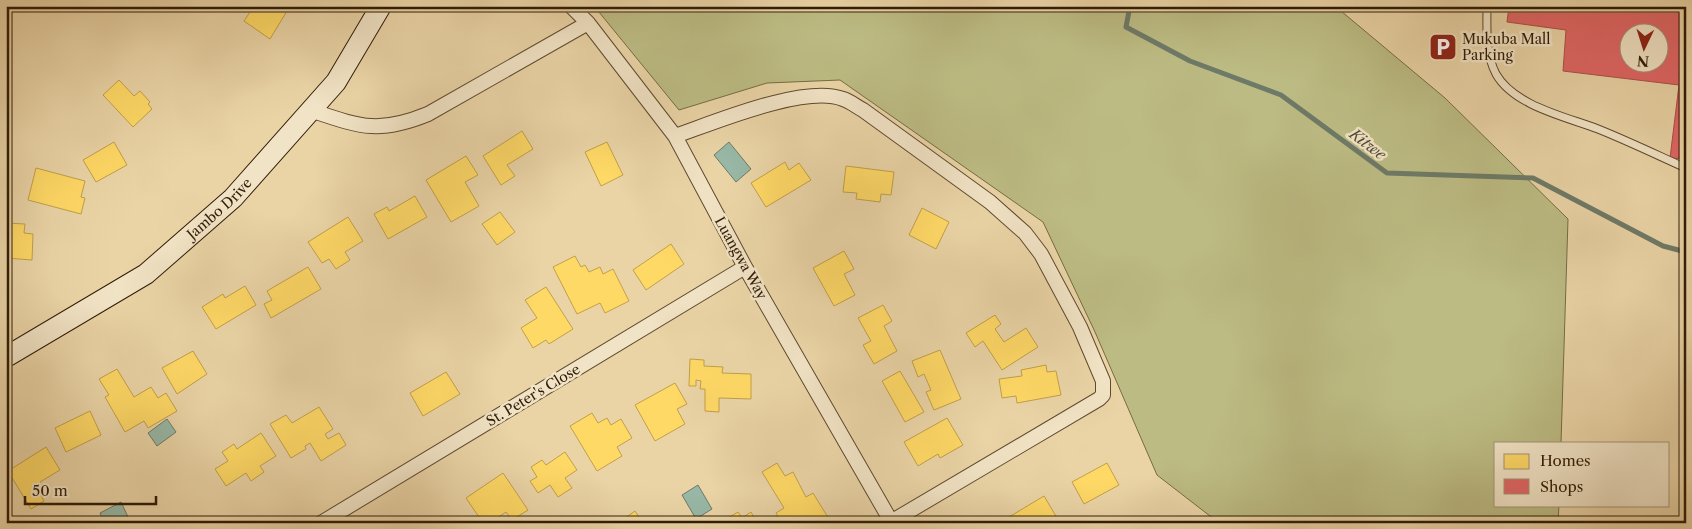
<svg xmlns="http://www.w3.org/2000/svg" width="1692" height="529" font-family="'Libre Caslon Text',serif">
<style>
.green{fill:#bcbb83;stroke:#766c44}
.water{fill:#98b8a7;stroke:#6e7a67}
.homes{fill:#ffd966;stroke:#c1a049}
.shops{fill:#e06666;stroke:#ab5049;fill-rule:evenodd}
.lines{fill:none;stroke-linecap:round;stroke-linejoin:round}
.stream{stroke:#6e7a67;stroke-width:5}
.lane-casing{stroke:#5e4a2e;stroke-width:9}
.street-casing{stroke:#5e4a2e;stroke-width:16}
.secondary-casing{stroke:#301c06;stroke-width:22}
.lane{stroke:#f1e3c5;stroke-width:7}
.street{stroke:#f1e3c5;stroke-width:14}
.secondary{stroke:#f1e3c5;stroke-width:20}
.labels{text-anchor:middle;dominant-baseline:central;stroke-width:5;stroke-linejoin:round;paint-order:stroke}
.poi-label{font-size:14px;fill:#301c06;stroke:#f1e3c5;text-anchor:start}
.street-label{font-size:14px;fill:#301c06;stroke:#f1e3c5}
.water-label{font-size:15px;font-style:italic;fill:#4f4b36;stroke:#f1e3c5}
</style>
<rect width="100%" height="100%" fill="#ead4a6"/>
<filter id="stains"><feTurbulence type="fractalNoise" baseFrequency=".004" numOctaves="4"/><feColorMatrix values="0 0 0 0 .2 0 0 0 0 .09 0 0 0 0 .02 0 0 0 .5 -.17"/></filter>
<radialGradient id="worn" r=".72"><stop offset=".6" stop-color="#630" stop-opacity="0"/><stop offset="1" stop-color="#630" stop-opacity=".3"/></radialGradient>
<!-- green -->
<path class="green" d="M594 6H1335L1445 98 1568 219 1561 443H1496V505H1559L1558 523H1219L1157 475 1095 332 1043 222 840 80 767 83 679 110Z"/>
<!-- water -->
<path class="water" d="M729 142 751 169 736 182 714 155Z
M167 419 176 432 157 446 148 433Z
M698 485 712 509 696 519 682 495Z
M121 502 129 519 121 523H104L100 513Z"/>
<!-- homes -->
<path class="homes" d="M254 6H290L270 39 244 21Z
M119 80 134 96 140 91 150 102 148 104 152 109 133 127 103 95Z
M522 131 533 149 507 165 515 176 501 185 483 156Z
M114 142 127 165 96 182 83 160Z
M607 142 623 175 601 186 585 152Z
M466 156 478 175 465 182 479 206 451 222 426 180Z
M785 162 789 170 799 163 811 180 766 207 751 183Z
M846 166 894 172 891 195 881 194 880 202 856 199 857 193 843 192Z
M36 168 85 181 81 197 85 198 81 214 28 200Z
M415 196 427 217 388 239 374 214 387 207 389 211Z
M922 208 949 222 936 249 909 235Z
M500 212 515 232 497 245 482 224Z
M348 217 363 241 345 252 350 260 336 269 329 259 322 263 308 242Z
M6 223 25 224 24 233 33 234 32 260 6 258Z
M671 244 684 264 646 290 633 270Z
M844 251 854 269 844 274 855 295 834 306 813 268Z
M575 256 581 267 585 265 589 272 600 267 603 274 613 269 629 301 605 313 600 303 577 314 553 267Z
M308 267 321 289 271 318 264 304 272 300 267 291Z
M245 286 256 305 216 329 202 307 223 294 225 298Z
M546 287 573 329 549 344 546 340 533 348 521 328 537 318 525 300Z
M883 305 892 321 884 326 897 351 874 364 863 345 871 341 858 318Z
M995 315 1001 324 995 329 1004 342 1026 328 1038 347 1002 370 983 341 975 347 966 333Z
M940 350 961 399 934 410 926 392 931 390 924 374 918 377 912 361Z
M193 351 207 374 177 394 162 368Z
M690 359 704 360V366L723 367 722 373 751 374V399L719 398V412L705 411V389H700L701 381 696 380V386H689Z
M1046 365 1047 372 1056 371 1061 395 1017 403 1016 396 1002 398 999 379 1022 376 1021 370Z
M117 369 134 397 151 387 158 398 166 393 177 411 148 428 144 421 125 432 105 397 109 395 99 379Z
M900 371 924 412 905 422 882 381Z
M446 372 460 394 423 416 410 393Z
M675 383 687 404 677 409 685 424 655 441 635 405Z
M319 407 333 429 325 434 328 439 339 433 346 445 321 461 310 443 305 446 306 449 291 458 270 424 286 415 292 423Z
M90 411 101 435 66 452 55 428Z
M592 413 598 423 607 418 611 425 621 419 632 438 617 447 622 456 597 471 570 426Z
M947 418 963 445 940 458 938 454 918 466 904 442Z
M261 433 276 456 260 466 264 472 251 481 246 473 226 486 215 469 228 461 222 452 234 444 237 449Z
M46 447 60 470 40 482 43 487 38 490 44 501 31 509 8 471Z
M565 452 577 470 565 478 572 488 558 497 550 485 538 493 530 481 537 477 531 467 542 460 546 465Z
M777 463 785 476 793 472 806 497 813 493 829 519 823 523H781L776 513 784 508 762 472Z
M1107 463 1119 485 1084 504 1072 482Z
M503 473 528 510 512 520 506 512 490 523H483L466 498Z
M1044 496 1060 523H999Z
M635 511 643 523H618Z
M738 512 742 518 751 512 757 523H719Z"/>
<!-- shops -->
<path class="shops" d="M1509 6H1686V159L1670 158 1679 85 1563 71 1566 30 1507 22ZM1630 32H1660V62H1630Z"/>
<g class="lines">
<!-- stream -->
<path class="stream" d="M1130 6 1126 27 1190 61 1281 95 1387 173 1533 178 1663 246 1686 252"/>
<defs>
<path id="lane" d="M1487 6C1487 28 1485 53 1496 74 1514 106 1567 117 1598 129 1628 141 1657 155 1686 168"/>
<path id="street" d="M571 6 588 23 675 136 745 267 892 523
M313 111C361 127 379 134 428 114L588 23
M675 136C713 123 805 84 843 99 850 101 857 107 863 110L990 202 1025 233 1041 254 1080 327 1103 381V395L1099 399 889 523
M321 523 745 267"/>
<g id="secondary">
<path id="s1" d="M6 357 146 274 233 198 336 82 381 6"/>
</g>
</defs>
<!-- lane casing -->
<use href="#lane" class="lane-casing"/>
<!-- street casing -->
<use href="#street" class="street-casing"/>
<!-- secondary casing -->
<use href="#secondary" class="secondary-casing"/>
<!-- lane -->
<use href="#lane" class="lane"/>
<!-- street -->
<use href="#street" class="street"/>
<!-- secondary -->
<use href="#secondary" class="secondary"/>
</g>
<!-- icons -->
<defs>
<symbol id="parking-square" viewBox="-11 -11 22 22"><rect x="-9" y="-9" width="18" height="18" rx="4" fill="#8f2418" stroke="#f1e3c5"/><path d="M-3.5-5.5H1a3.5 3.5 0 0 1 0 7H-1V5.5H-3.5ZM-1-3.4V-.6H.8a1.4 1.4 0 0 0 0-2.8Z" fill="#fff"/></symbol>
</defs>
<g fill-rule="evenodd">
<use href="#parking-square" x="1427" y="31" width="32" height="32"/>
</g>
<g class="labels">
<!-- poi labels -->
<g class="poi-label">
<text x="1462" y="39">Mukuba Mall<tspan x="1462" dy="16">Parking</tspan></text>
</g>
<!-- street labels -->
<g class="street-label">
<text stroke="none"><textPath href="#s1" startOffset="261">Jambo Drive</textPath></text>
<text transform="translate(741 258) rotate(61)">Luangwa Way</text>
<text transform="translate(533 395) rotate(-31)">St. Peter's Close</text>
</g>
<!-- water labels -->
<g class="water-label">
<text transform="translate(1368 144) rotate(37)">Kitwe</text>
</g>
</g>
<!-- margin -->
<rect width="1692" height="529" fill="none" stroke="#ead4a6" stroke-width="25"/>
<rect x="8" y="8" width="1677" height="514" fill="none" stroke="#301c06" stroke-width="2.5"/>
<rect x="12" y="12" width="1667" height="504" fill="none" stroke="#301c06"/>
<!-- legend -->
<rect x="1494" y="442" width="175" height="65" fill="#f1e3c5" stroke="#a49379"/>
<rect x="1504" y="454" width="25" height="15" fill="#ffd966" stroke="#a49379"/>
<text x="1540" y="466" font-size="15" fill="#301c06">Homes</text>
<rect x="1504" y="479" width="25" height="15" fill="#e06666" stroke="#a49379"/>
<text x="1540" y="492" font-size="15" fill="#301c06">Shops</text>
<!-- north arrow -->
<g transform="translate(1644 48) rotate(184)"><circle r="24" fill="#f1e3c5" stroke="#a49379"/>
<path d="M0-4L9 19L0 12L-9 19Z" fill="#8f2418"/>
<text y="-8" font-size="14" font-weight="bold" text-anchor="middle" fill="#301c06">N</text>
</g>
<!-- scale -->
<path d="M25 496v8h131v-8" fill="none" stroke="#301c06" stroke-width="2.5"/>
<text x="32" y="496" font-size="15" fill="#301c06" stroke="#f1e3c5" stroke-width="4" paint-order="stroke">50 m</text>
<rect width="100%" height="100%" filter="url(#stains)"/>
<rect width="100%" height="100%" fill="url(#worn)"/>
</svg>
